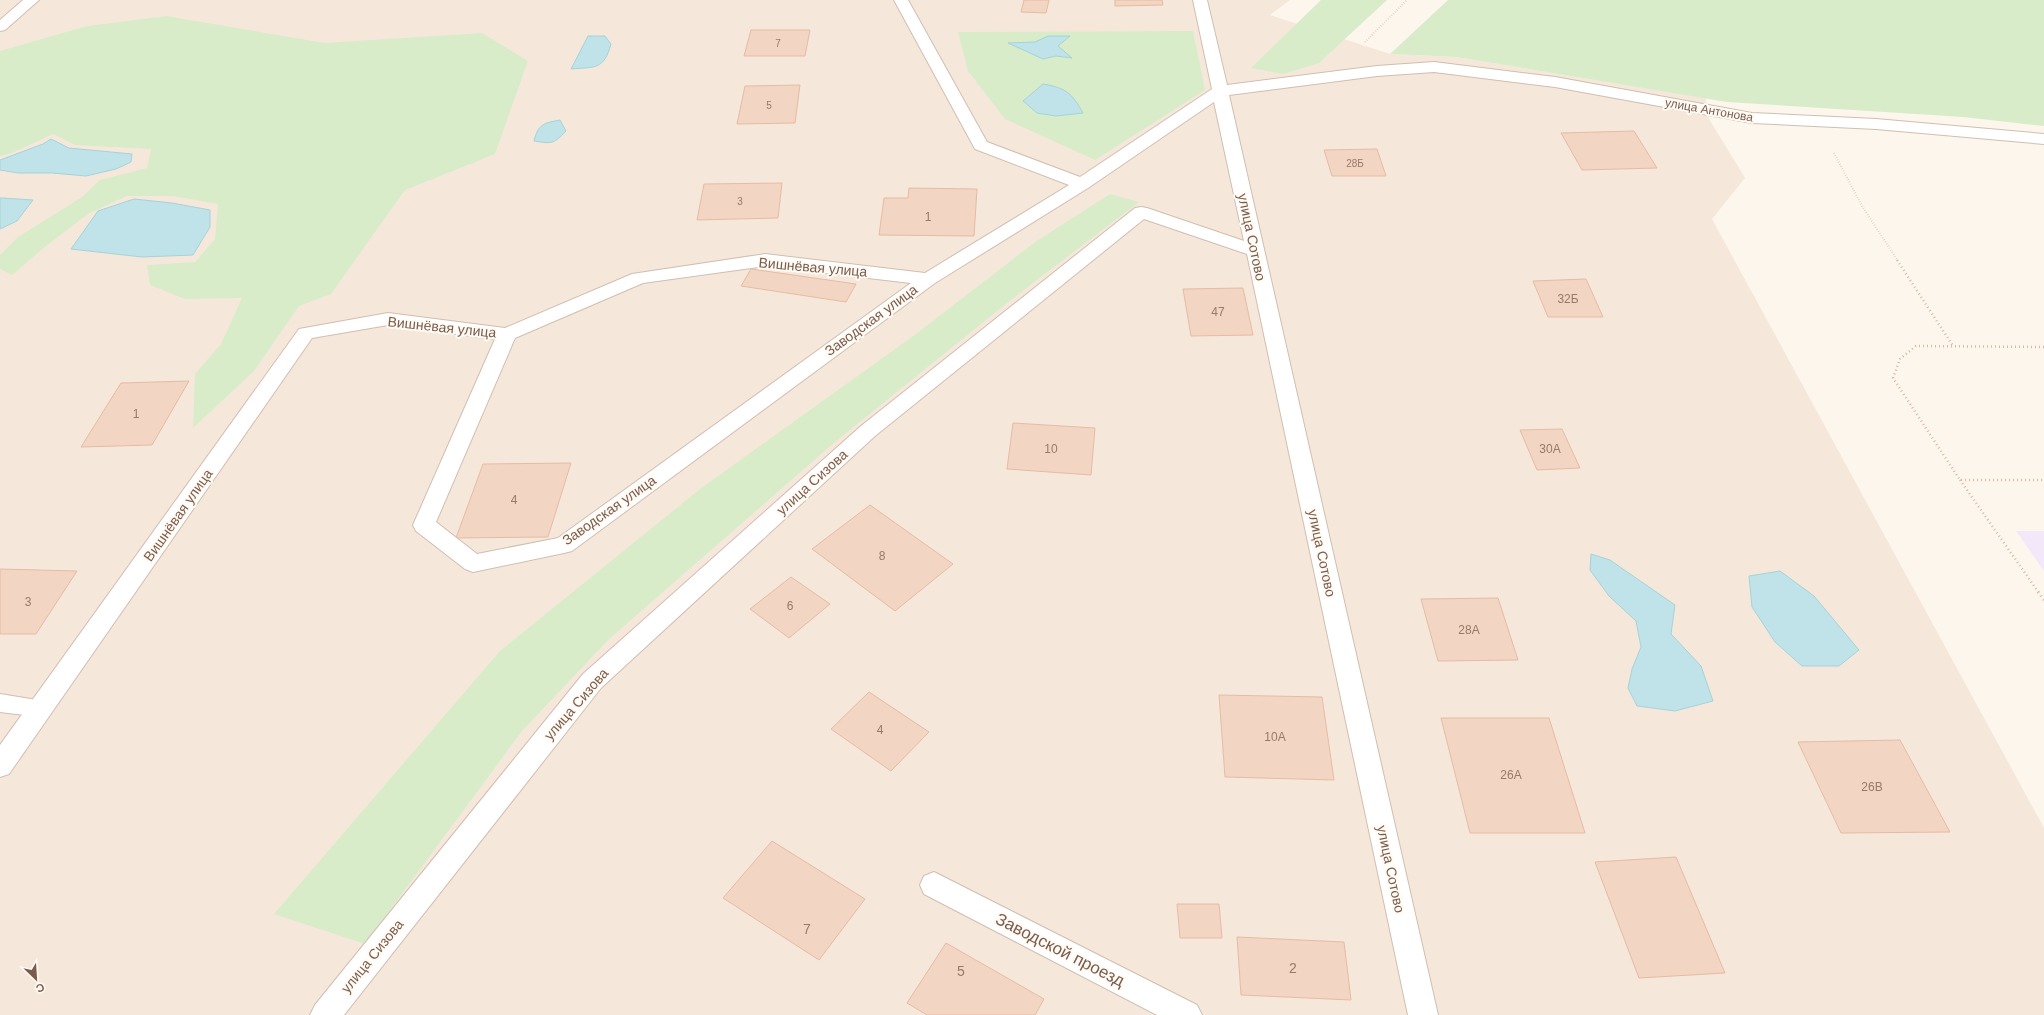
<svg xmlns="http://www.w3.org/2000/svg" width="2044" height="1015" font-family="Arial,sans-serif">
<style>
.residential{fill:#f5e8da}
.education{fill:#f3e8fa}
.green{fill:#d8ecc9}
.water{fill:#bfe3e8;stroke:#a5d3da}
.building{fill:#f3d5c3;stroke:#e6bba3}
.lines{fill:none;stroke-linecap:round;stroke-linejoin:round}
.lane-casing{stroke:#d1beb0;stroke-width:2}
.street-casing{stroke:#d1beb0;stroke-width:2}
.path-far2{stroke:#d9b8a5;stroke-width:2;stroke-dasharray:0.5 2;stroke-linecap:butt}
.path-far1{stroke:#d9b8a5;stroke-width:2.5;stroke-dasharray:1 3;stroke-linecap:butt}
.path{stroke:#d9b8a5;stroke-width:3;stroke-dasharray:1 3.5;stroke-linecap:butt}
.lane{fill:#fff;fill-rule:evenodd}
.street{fill:#fff;fill-rule:evenodd}
.labels{text-anchor:middle;dominant-baseline:central;stroke-width:4;stroke-linejoin:round;paint-order:stroke}
.far-number-label{font-size:10px;fill:#987a6a}
.far-street-label{font-size:12px;fill:#7a5c4d;stroke:#fffaf3}
.number-label{font-size:12px;fill:#987a6a}
.street-label{font-size:14px;fill:#7a5c4d;stroke:#fffaf3}
.near-number-label{font-size:14px;fill:#987a6a}
.near-street-label{font-size:17px;fill:#7a5c4d;stroke:#fffaf3}
</style>
<rect width="100%" height="100%" fill="#fdf6ec"/>
<!-- residential -->
<path class="residential" d="M0 0H1290L1270 15 1390 54 1456 57 1706 98 1709 119 1745 178 1712 219 2044 828V1015H0Z"/>
<!-- education -->
<path class="education" d="M2016 531H2044V571Z"/>
<!-- green -->
<path class="green" d="M1321 0H1387L1319 63 1283 74 1251 68Z
M1448 0H2044V126L1963 117 1727 102 1456 57 1390 54Z
M166 16 325 43 482 33 528 61 495 154 405 190 331 294 299 306 254 371 193 428 195 374 221 344 242 298 185 299 150 285 147 265 195 262 215 239 218 204 173 196H127L88 214 46 246 12 275 0 269V255L18 237 82 197 100 180 147 168 151 149 75 145 53 134 12 153 0 156V51L87 26Z
M1193 31 1205 90 1095 160 1005 119 968 71 958 32Z
M1110 194 1139 202 1007 303 835 442 608 640 522 731 365 944 274 914 500 651 700 489 916 334 1035 242Z"/>
<!-- water -->
<path class="water" d="M588 36H605L611 44C604 70 595 67 571 69Z
M1048 36H1070L1058 46 1072 58 1056 56 1043 59 1008 43 1035 42Z
M1043 84C1066 88 1072 93 1083 113L1056 116 1037 113 1023 101Z
M560 120 566 131C554 144 552 144 534 141 538 124 544 123 560 120Z
M51 139 69 148 132 154 131 162 116 169 86 176 52 173H18L0 170V160L43 144Z
M0 198H3L33 200 17 221 0 229Z
M134 199 172 203 210 210V227L193 255 142 257 71 249 98 211Z
M1591 554 1610 560 1675 605 1671 634 1701 666 1713 701 1675 711 1637 706 1628 688 1632 669 1641 647 1636 621 1609 596 1590 570Z
M1780 571 1814 596 1859 650 1839 666H1802L1775 642 1752 607 1749 576Z"/>
<!-- building -->
<path class="building" d="M1024 0H1049L1046 13 1021 12Z
M1115 0H1162L1163 5 1115 6Z
M751 30H810L805 56H744Z
M800 85 795 123 737 124 745 86Z
M1634 131 1657 168 1582 170 1561 133Z
M1377 149 1386 176H1332L1324 150Z
M782 183 778 218 697 220 704 184Z
M909 188 977 189 974 236 879 235 884 198H908Z
M751 269 856 284 846 302 741 286Z
M1586 279 1603 317H1548L1533 281Z
M1243 288 1253 335 1191 336 1183 289Z
M189 381 152 445 81 447 121 383Z
M1013 423 1095 428 1091 475 1007 469Z
M1562 429 1580 468 1537 470 1520 430Z
M571 463 548 537 456 538 483 464Z
M870 505 953 564 895 611 812 549Z
M0 569 77 571 36 634H0Z
M791 577 830 604 789 638 750 609Z
M1498 598 1518 660 1438 661 1421 599Z
M869 692 929 732 891 771 831 729Z
M1219 695 1322 697 1334 780 1225 777Z
M1441 718H1549L1585 833H1470Z
M1900 740 1950 832 1841 833 1798 742Z
M772 841 865 899 819 960 723 898Z
M1676 857 1725 973 1639 978 1595 862Z
M1177 904H1219L1222 938H1180Z
M1237 937 1344 942 1351 1000 1241 995Z
M946 943 1044 999 1035 1015H927L907 1003Z"/>
<g class="lines">
<defs>
<path id="lane" d="M0 694 49 702 52 708 49 714 41 717 0 712Z"/>
<path id="street" d="M23 0H39L5 30 0 31V20Z
M894 0H908L987 142 1080 177 1212 89 1193 0H1207L1227 85 1377 66 1434 62 1555 77 1752 113 1876 119 2044 134V144L1876 129 1752 123 1555 87 1434 72 1377 76 1229 95 1438 1015H1408L1247 254 1144 219 875 436 601 688 344 1015H310L315 1005 583 674 861 426 1135 208 1141 207 1147 208 1244 241 1214 102 1088 188 935 283 572 551 564 553 473 572 465 569 416 531 413 525 495 339 388 325 312 338 9 774 0 777V745L299 329 388 313 505 328 632 274 765 254 925 273 1069 185 975 149ZM765 266 911 283 558 538 477 554 436 522 515 338 643 283Z
M934 872 1197 1005 1202 1015H1157L924 894 920 885 924 876Z"/>
</defs>
<!-- lane casing -->
<use href="#lane" class="lane-casing"/>
<!-- street casing -->
<use href="#street" class="street-casing"/>
<!-- path-far2 -->
<path class="path-far2" d="M1365 42 1407 0
M1834 153 1862 206 1898 261"/>
<!-- path-far1 -->
<path class="path-far1" d="M1897 260 1953 346
M2044 347 1916 346 1900 359 1893 378 1960 480H2044
M1960 480 2039 593"/>
<!-- path -->
<path class="path" d="M2038 592 2044 600"/>
<!-- lane -->
<use href="#lane" class="lane"/>
<!-- street -->
<use href="#street" class="street"/>
</g>
<g class="labels">
<!-- far-number labels -->
<g class="far-number-label">
<text x="778" y="43">7</text>
<text x="769" y="105">5</text>
<text x="1355" y="163">28Б</text>
<text x="740" y="201">3</text>
</g>
<!-- far-street labels -->
<g class="far-street-label">
<text transform="translate(1709 110) rotate(10)">улица Антонова</text>
</g>
<!-- number labels -->
<g class="number-label">
<text x="928" y="217">1</text>
<text x="1568" y="299">32Б</text>
<text x="1218" y="312">47</text>
<text x="136" y="414">1</text>
<text x="1051" y="449">10</text>
<text x="1550" y="449">30А</text>
<text x="514" y="500">4</text>
<text x="882" y="556">8</text>
<text x="28" y="602">3</text>
<text x="790" y="606">6</text>
<text x="1469" y="630">28А</text>
<text x="880" y="730">4</text>
<text x="1275" y="737">10А</text>
<text x="1511" y="775">26А</text>
<text x="1872" y="787">26В</text>
</g>
<!-- street labels -->
<g class="street-label">
<text transform="translate(1252 237) rotate(78)">улица Сотово</text>
<text transform="translate(813 267) rotate(5)">Вишнёвая улица</text>
<text transform="translate(871 320) rotate(-36)">Заводская улица</text>
<text transform="translate(442 327) rotate(6)">Вишнёвая улица</text>
<text transform="translate(812 482) rotate(-42)">улица Сизова</text>
<text transform="translate(609 510) rotate(-35)">Заводская улица</text>
<text transform="translate(178 515) rotate(-55)">Вишнёвая улица</text>
<text transform="translate(1322 553) rotate(78)">улица Сотово</text>
<text transform="translate(576 704) rotate(-49)">улица Сизова</text>
<text transform="translate(1391 869) rotate(78)">улица Сотово</text>
<text transform="translate(372 956) rotate(-51)">улица Сизова</text>
</g>
<!-- near-number labels -->
<g class="near-number-label">
<text x="807" y="929">7</text>
<text x="1293" y="968">2</text>
<text x="961" y="971">5</text>
</g>
<!-- near-street labels -->
<g class="near-street-label">
<text transform="translate(1060 950) rotate(27)">Заводской проезд</text>
</g>
</g>
<!-- north arrow -->
<g transform="translate(36 979) rotate(155)" stroke="#fffaf3" stroke-width="3" paint-order="stroke">
<path d="M0-3L7 15L0 10L-7 15Z" fill="#7a5c4d"/>
<text y="-6" font-size="11" font-weight="bold" text-anchor="middle" fill="#7a5c4d">С</text>
</g>
</svg>
